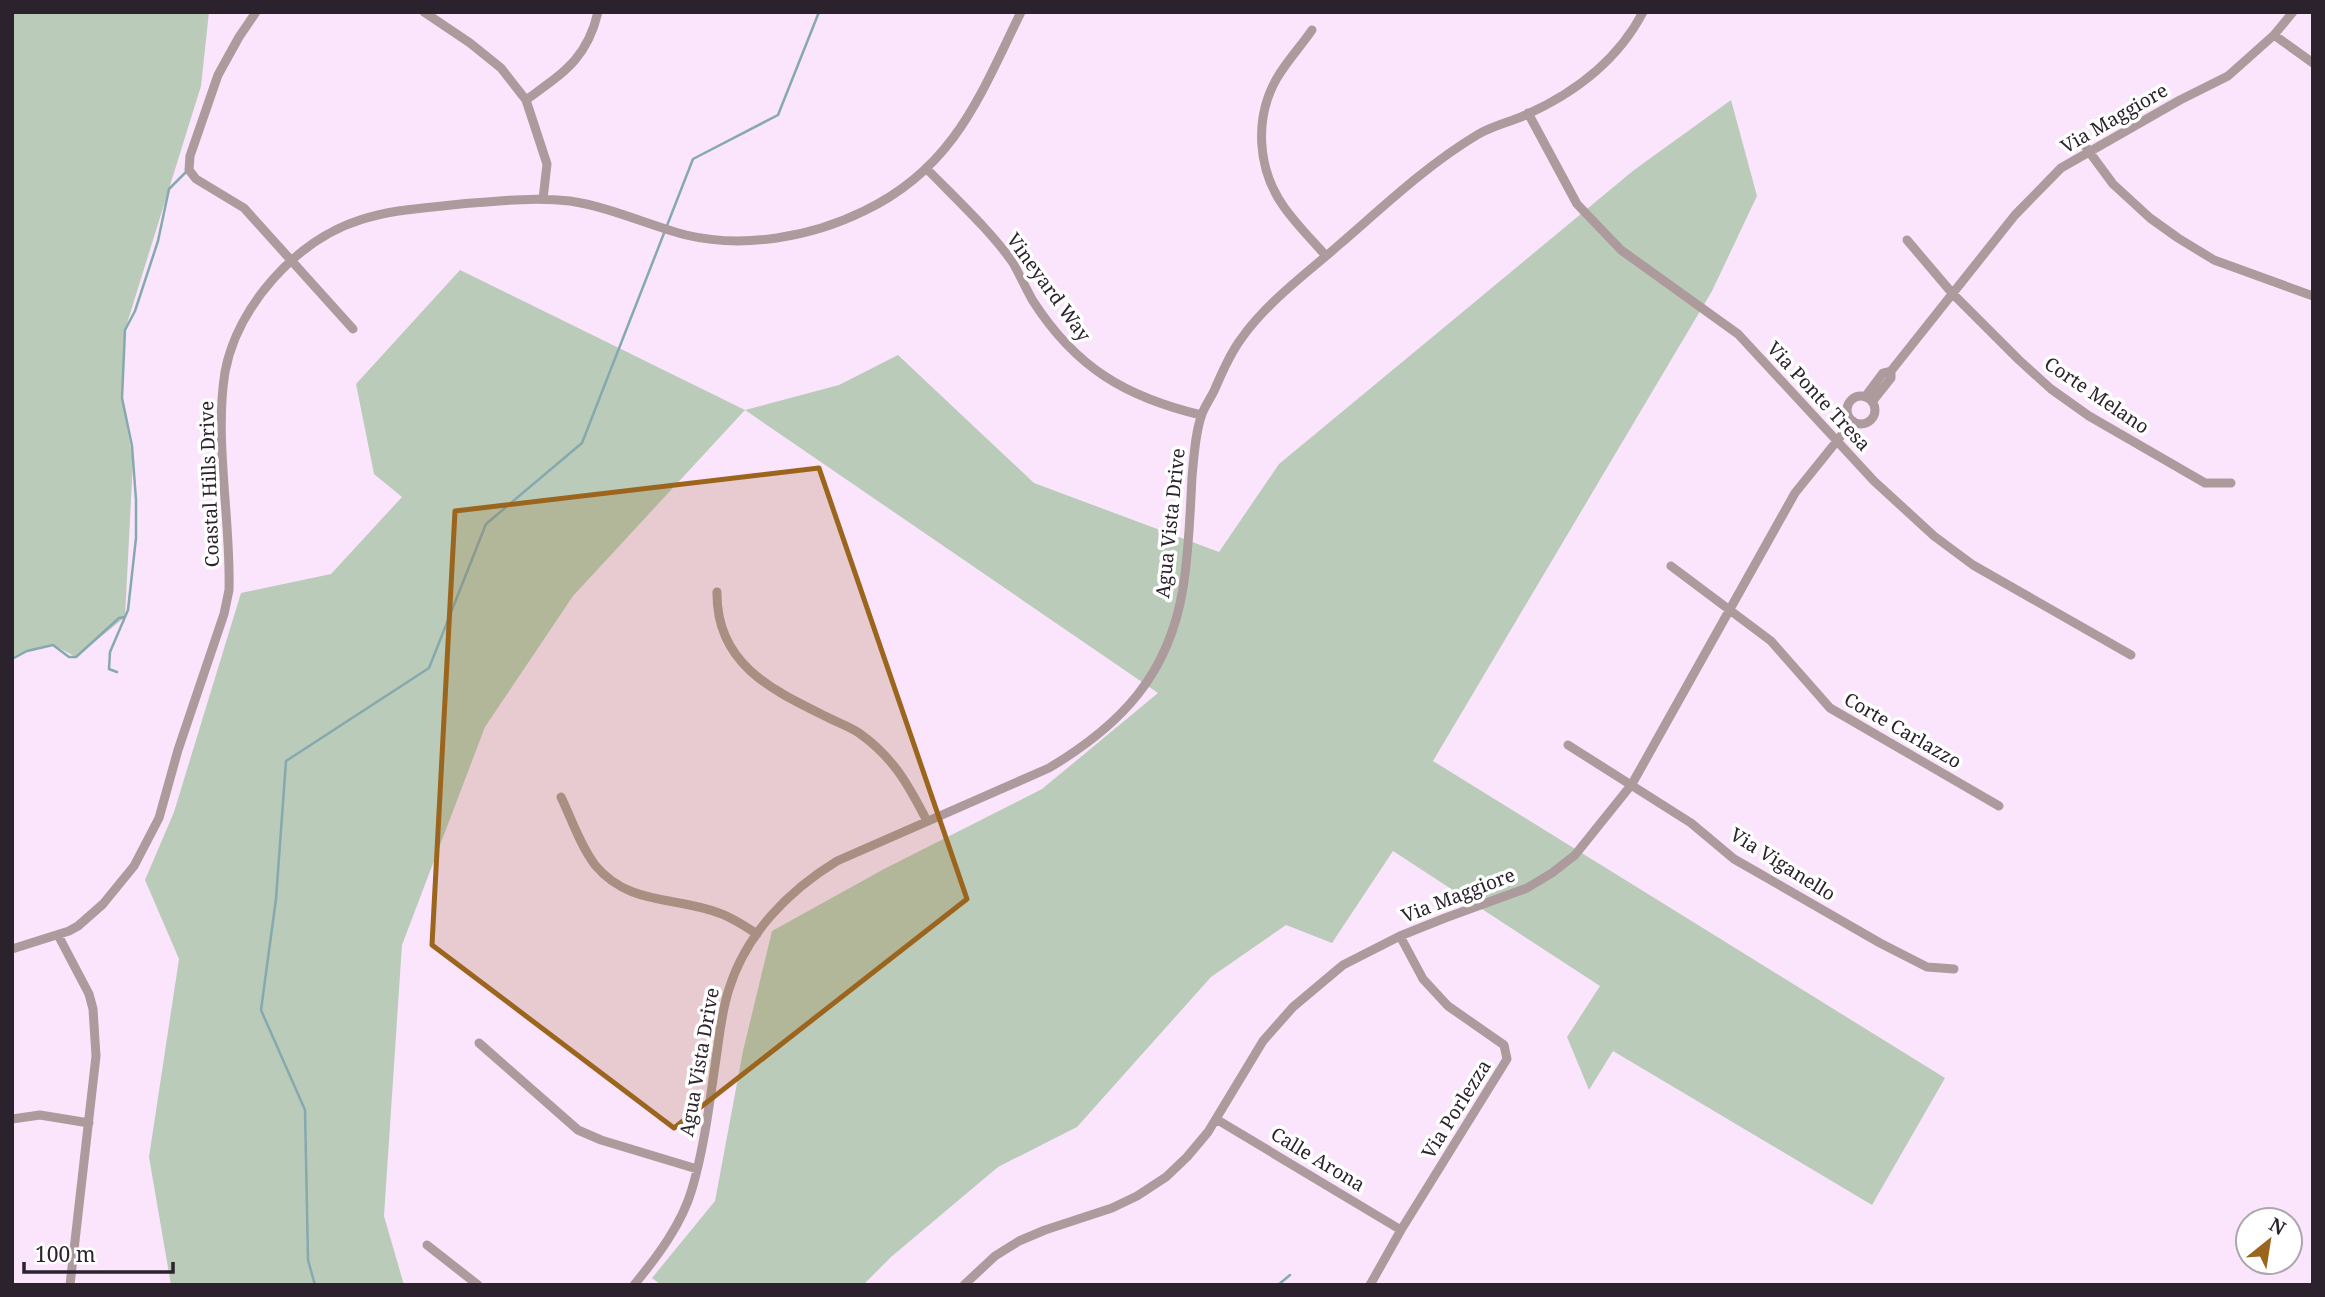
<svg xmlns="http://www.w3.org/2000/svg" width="2325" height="1297" font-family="'Noto Serif',serif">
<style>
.green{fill:#baccb9}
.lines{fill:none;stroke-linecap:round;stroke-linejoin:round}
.stream{stroke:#85a9af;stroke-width:2.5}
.minor{stroke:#ad9a9c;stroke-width:9}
.marked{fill:#9b651e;fill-opacity:0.2;stroke:#9b651e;stroke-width:5;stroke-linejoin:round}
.labels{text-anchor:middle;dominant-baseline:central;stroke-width:7;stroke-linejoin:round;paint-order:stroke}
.street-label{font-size:19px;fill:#2c222d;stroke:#fff}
</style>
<rect width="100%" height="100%" fill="#fbe5fd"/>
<!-- green -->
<path class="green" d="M12 12H209L201 86 125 330 122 398 133 461 125 617 76 657 53 645 27 651 12 659Z
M1731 100 1757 196 1712 291 1433 761 1945 1078 1872 1205 1613 1051 1589 1090 1567 1037 1600 986 1393 851 1332 943 1286 925 1211 977 1077 1127 998 1167 891 1257 863 1285H661L652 1278 715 1201 743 1051 772 931 884 869 1042 789 1158 693 745 410 573 596 485 727 402 945 384 1216 404 1285H171L149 1157 179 959 145 880 174 812 241 593 331 574 402 497 374 474 356 384 460 270 745 410 839 385 898 355 1034 483 1219 552 1279 464 1634 170Z"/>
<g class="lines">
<!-- stream -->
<path class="stream" d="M12 659 27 651 53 645 69 657H76L119 618 125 617
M117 672 109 669 110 652 128 610 136 538V500L132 446 122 398 125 330 135 311 158 241 169 189 187 171
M315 1285 308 1260 305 1110 261 1010 276 899 286 761 429 668 486 524 582 443 693 159 778 115 819 12
M1278 1285 1290 1275"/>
<!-- minor -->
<path class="minor" d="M256 12 239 37 218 75 190 156 189 170 196 179 244 208 353 329
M424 12 470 43 501 68 526 100 547 164 543 199
M1312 30C1301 46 1287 61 1277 78 1254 118 1257 169 1284 207 1296 224 1312 240 1326 256
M2274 35 2313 63
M526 100C563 73 587 59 598 12
M1528 113 1577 204 1621 250 1738 334 1874 481 1934 536 1973 565 2131 655
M2079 138 2113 184 2150 218 2178 238 2214 260 2313 296
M926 168C953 196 992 232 1013 263 1020 275 1026 289 1033 301 1076 368 1126 397 1201 415
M1907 240 1952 293 2019 360 2051 389 2089 416 2205 483H2231
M1891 371 2015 215 2061 168 2180 100 2228 76 2274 35 2293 12
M1847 410a14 14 0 1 1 28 0a14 14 0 1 1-28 0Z
M1865 397 1883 373 1891 371V378L1872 402
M1671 566 1771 641 1830 708 1999 806
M717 592C716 663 770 689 825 716 836 722 849 726 859 733 893 757 908 784 927 821
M1568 745 1691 823 1734 859 1762 875 1880 943 1927 967 1954 969
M561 797C572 820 580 845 595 865 629 906 675 896 719 913 733 918 745 926 757 934
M58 935 89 994 93 1009 96 1056 70 1285
M12 949 69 931 78 926 103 904 134 866 159 818 178 750 224 614 229 590C231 520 214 440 225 372 237 307 296 240 360 220 393 209 427 208 461 204 497 201 534 197 570 201 610 207 648 225 686 235 744 249 811 237 864 211 954 168 980 96 1021 12
M479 1043 578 1130 601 1140 697 1169
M12 1119 40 1115 89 1123
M1216 1119 1401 1230
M427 1245 478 1285
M634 1285C657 1257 682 1224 692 1189 705 1145 710 1098 717 1052 720 1031 722 1010 729 989 746 934 788 891 837 861L1049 768C1121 725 1169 675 1183 588 1189 551 1190 514 1192 477 1194 457 1195 433 1202 414 1205 406 1210 399 1214 391 1222 373 1229 355 1241 339 1267 302 1306 274 1340 244 1384 206 1427 165 1477 135 1490 127 1506 123 1521 117 1572 95 1617 62 1643 12
M964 1285 995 1256 1019 1241 1045 1230 1112 1208 1137 1196 1166 1177 1187 1157 1208 1132 1263 1041 1293 1007 1343 965 1400 936 1445 918 1527 888 1552 873 1575 855 1632 784 1795 493 1853 421
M1370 1285 1401 1230 1507 1059 1504 1045 1448 1006 1423 979 1400 936"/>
</g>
<!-- marked area -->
<path class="marked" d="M819 468 967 899 674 1128 432 945 455 511Z"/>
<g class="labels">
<!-- street labels -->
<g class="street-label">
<text transform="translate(2114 118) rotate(-30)">Via Maggiore</text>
<text transform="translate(1049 287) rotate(54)">Vineyard Way</text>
<text transform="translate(2097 395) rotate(34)">Corte Melano</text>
<text transform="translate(1819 396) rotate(47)">Via Ponte Tresa</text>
<text transform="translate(209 484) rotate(-92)">Coastal Hills Drive</text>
<text transform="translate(1170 523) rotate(-84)">Agua Vista Drive</text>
<text transform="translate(1903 730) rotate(30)">Corte Carlazzo</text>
<text transform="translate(1783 864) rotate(32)">Via Viganello</text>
<text transform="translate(1458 895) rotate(-21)">Via Maggiore</text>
<text transform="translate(699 1062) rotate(-80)">Agua Vista Drive</text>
<text transform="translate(1456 1109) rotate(-58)">Via Porlezza</text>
<text transform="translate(1318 1159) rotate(31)">Calle Arona</text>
</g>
</g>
<!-- border -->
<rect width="2325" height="1297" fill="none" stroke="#2c222d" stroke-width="28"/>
<!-- north arrow -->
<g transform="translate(2269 1241) rotate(30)"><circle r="33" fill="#ffffff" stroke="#aba7ab" stroke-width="2"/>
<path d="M0-5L12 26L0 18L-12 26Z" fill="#9b651e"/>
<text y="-10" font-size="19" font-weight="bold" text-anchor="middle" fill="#2c222d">N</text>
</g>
<!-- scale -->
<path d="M24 1262v10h149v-10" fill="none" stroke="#2c222d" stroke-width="3.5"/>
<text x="35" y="1262" font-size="21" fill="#2c222d" stroke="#ffffff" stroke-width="5" paint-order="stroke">100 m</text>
</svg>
